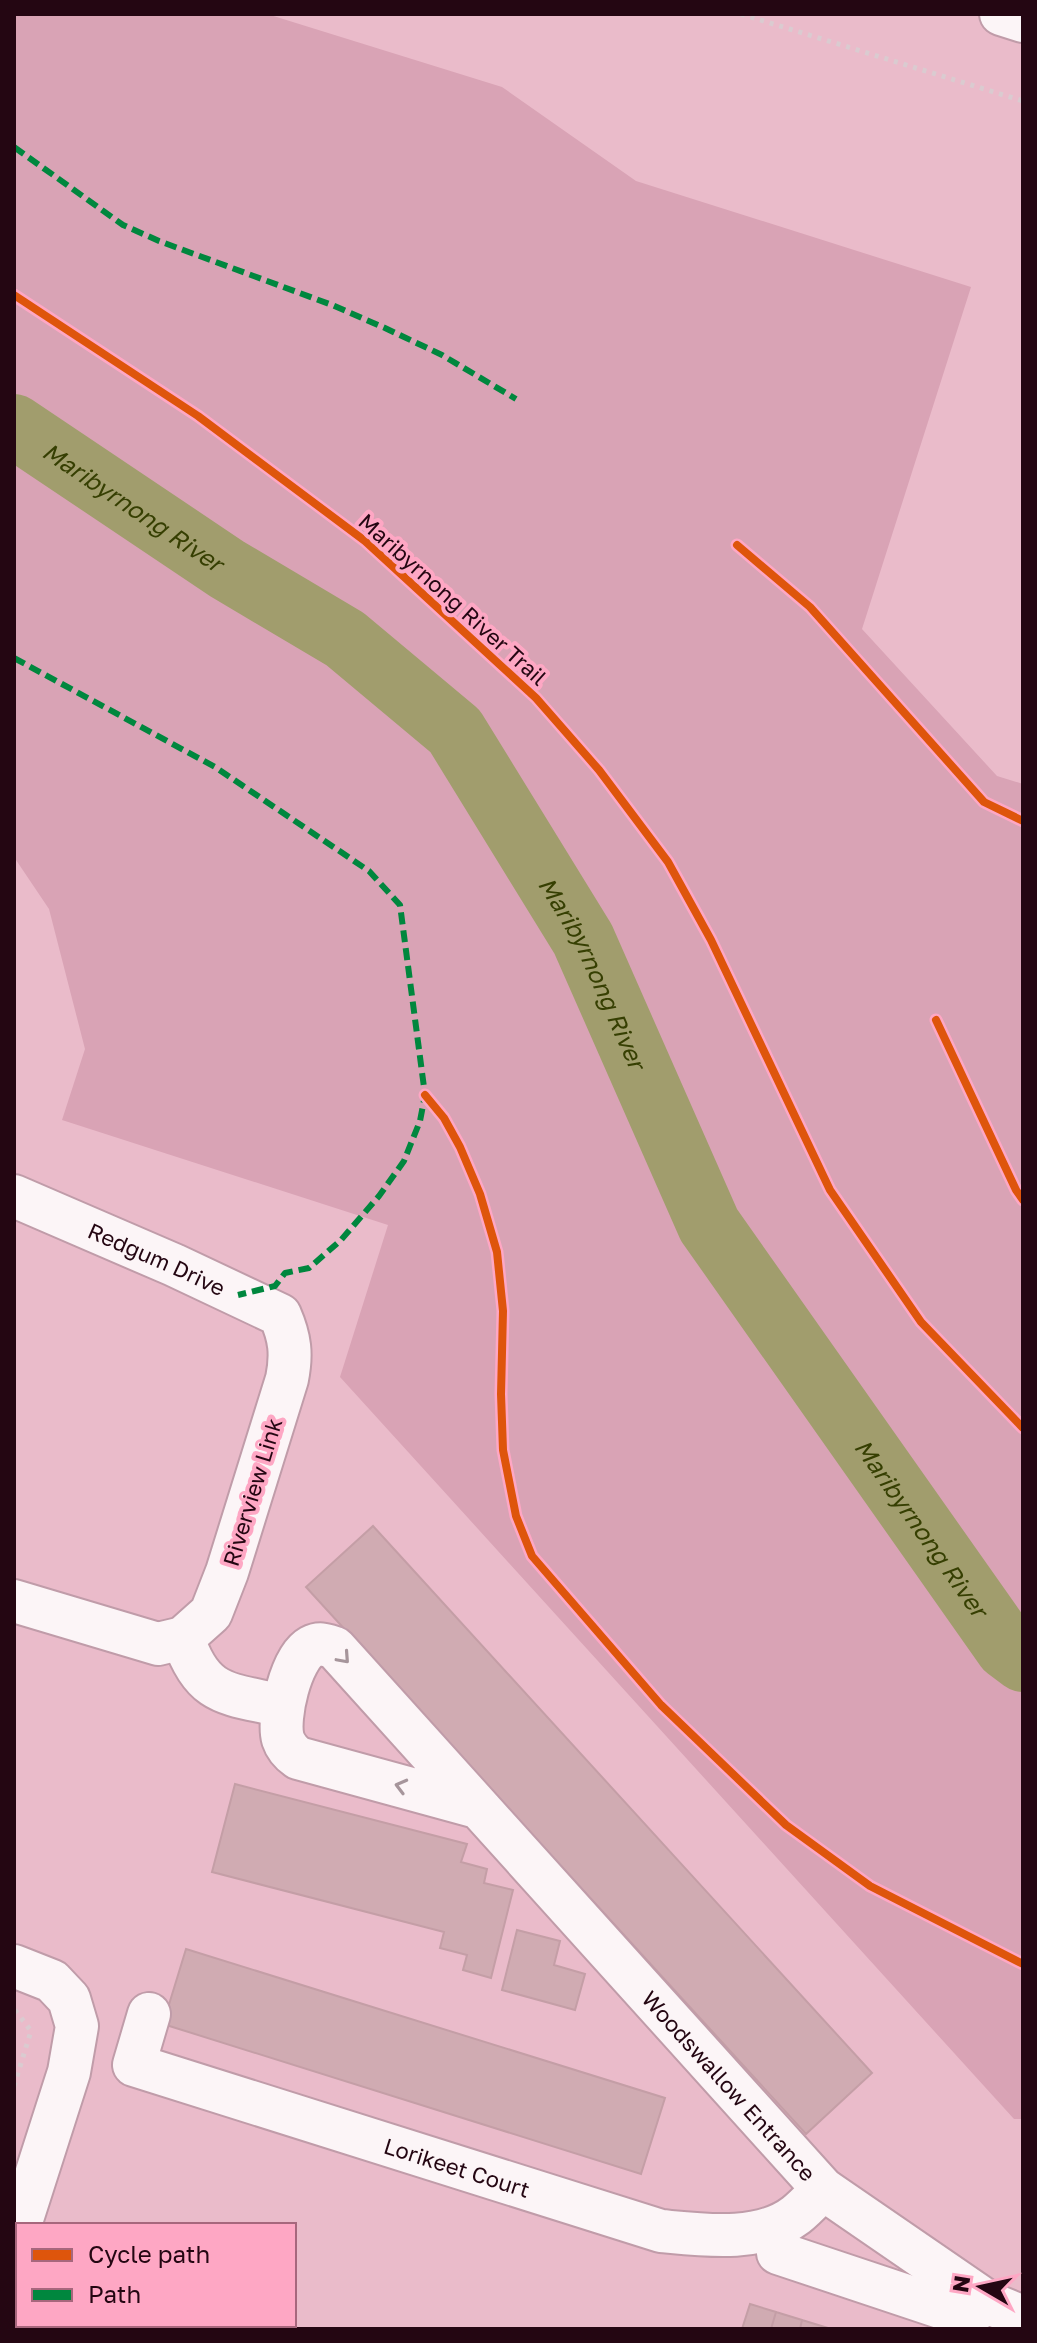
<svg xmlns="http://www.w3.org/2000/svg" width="1037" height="2343" font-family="'Golos Text',sans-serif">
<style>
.green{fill:#d9a3b5}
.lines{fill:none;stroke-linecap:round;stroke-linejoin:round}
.river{stroke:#a19d6d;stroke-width:64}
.building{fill:#d0abb2;stroke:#c49ea6;stroke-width:2}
.minor-casing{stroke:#c09ca9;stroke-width:46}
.path{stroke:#dacbd0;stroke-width:5;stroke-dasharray:4 6;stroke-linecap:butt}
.minor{stroke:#fcf5f7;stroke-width:42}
.quiet{stroke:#00873e;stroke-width:6;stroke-dasharray:12 6;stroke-linecap:butt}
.cycleway-casing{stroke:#fea7c4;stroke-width:13}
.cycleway{stroke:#de550c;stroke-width:8}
.oneway{stroke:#a6959b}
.labels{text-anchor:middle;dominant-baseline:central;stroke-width:8;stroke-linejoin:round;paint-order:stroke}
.street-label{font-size:22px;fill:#240612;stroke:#fea7c4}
.water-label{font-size:24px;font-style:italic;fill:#363f02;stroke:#fea7c4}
</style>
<rect width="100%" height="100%" fill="#eabbca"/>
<!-- green -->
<path class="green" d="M14 14H267L502 87 636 181 971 287 862 629 997 776 1023 784V2119H1014L340 1377 388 1225 62 1120 85 1049 49 909 14 857Z"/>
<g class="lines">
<!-- river -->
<path class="river" id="s1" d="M14 426 227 569 345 639 455 731 583 939 709 1225 1007 1648 1023 1660"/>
</g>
<!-- building -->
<path class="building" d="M373 1526 872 2073 806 2134 306 1587Z
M235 1784 467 1844 461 1862 487 1869 484 1883 513 1890 491 1978 463 1970 467 1955 440 1948 444 1932 212 1872Z
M517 1930 560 1941 554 1965 585 1974 575 2010 502 1990Z
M186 1949 665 2098 641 2174 163 2024Z
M750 2304 776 2312 771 2329H742Z
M776 2312 802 2320 800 2329H771Z
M802 2320 828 2328V2329H800Z"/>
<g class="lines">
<defs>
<g id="minor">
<path d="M1001 14 1023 21"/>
<path id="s2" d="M14 1196 174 1265 280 1315C290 1338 292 1354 287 1379L227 1572 211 1613 183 1638 158 1644 14 1601"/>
<path d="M183 1638C203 1698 228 1693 283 1706"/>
<path id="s3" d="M477 1807 298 1758C291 1753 286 1748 283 1739 277 1718 291 1658 311 1647 320 1642 326 1645 335 1648L823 2189 989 2303 1023 2317"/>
<path d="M14 1966 52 1981 69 1999 77 2026 69 2072 20 2225"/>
<path id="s4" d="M149 2014 134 2065 661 2231C703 2235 760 2243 796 2215 805 2208 814 2198 823 2189"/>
<path d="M778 2253 964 2315 989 2303"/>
</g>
</defs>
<!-- minor casing -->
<use href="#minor" class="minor-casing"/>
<!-- path -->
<path class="path" d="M741 14 1023 101
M14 2086 31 2031 15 2010 16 2007
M60 2325 70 2329"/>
<!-- minor -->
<use href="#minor" class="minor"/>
<!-- quiet -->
<path class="quiet" d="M14 147 123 225 159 241 332 305 385 328 442 355 516 399
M14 658 215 767 369 871 400 905 425 1095 420 1121 404 1161 379 1196 341 1240 309 1268 285 1273 275 1286 238 1295"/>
<defs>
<path id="cycleway" d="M14 295 198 416 365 541 536 698 599 770 668 862 711 940 830 1190 921 1322 1023 1428
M737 545 810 607 984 802 1023 821
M936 1020 1016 1190 1023 1200
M425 1095 444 1118 460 1147 480 1194 497 1252 503 1311 501 1394 503 1450 516 1516 532 1556 661 1705 786 1825 870 1886 1023 1964"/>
</defs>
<!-- cycleway casing -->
<use href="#cycleway" class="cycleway-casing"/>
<!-- cycleway -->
<use href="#cycleway" class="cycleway"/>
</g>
<!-- one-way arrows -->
<defs><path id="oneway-chevron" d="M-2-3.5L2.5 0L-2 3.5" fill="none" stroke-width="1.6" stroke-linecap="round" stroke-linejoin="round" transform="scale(2)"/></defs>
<g class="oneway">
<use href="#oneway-chevron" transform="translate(344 1658) rotate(48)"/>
<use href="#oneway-chevron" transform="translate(401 1786) rotate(-165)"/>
</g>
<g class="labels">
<!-- street labels -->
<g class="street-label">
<text transform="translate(453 599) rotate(42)">Maribyrnong River Trail</text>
<text stroke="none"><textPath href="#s2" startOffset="156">Redgum Drive</textPath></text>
<text transform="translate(252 1492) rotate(-73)">Riverview Link</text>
<text stroke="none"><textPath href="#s3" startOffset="924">Woodswallow Entrance</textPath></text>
<text stroke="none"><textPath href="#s4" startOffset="392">Lorikeet Court</textPath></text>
</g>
<!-- water labels -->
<g class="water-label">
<text stroke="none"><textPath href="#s1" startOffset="144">Maribyrnong River</textPath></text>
<text stroke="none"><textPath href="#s1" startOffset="816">Maribyrnong River</textPath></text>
<text stroke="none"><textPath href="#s1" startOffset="1464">Maribyrnong River</textPath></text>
</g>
</g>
<!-- border -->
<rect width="1037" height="2343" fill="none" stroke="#240612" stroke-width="32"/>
<!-- legend -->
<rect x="16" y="2223" width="280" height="104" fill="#fea7c4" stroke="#a7677d" stroke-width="2"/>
<rect x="32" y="2249" width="40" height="12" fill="#de550c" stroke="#a7677d" stroke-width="2"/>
<text x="88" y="2263" font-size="24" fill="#240612">Cycle path</text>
<rect x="32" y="2289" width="40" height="12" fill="#00873e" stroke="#a7677d" stroke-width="2"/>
<text x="88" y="2303" font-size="24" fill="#240612">Path</text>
<!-- north arrow -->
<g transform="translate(981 2287) rotate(279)" stroke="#fea7c4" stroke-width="6" paint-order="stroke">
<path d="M0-6L14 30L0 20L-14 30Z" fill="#240612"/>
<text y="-12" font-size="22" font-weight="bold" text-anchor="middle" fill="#240612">N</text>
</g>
</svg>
